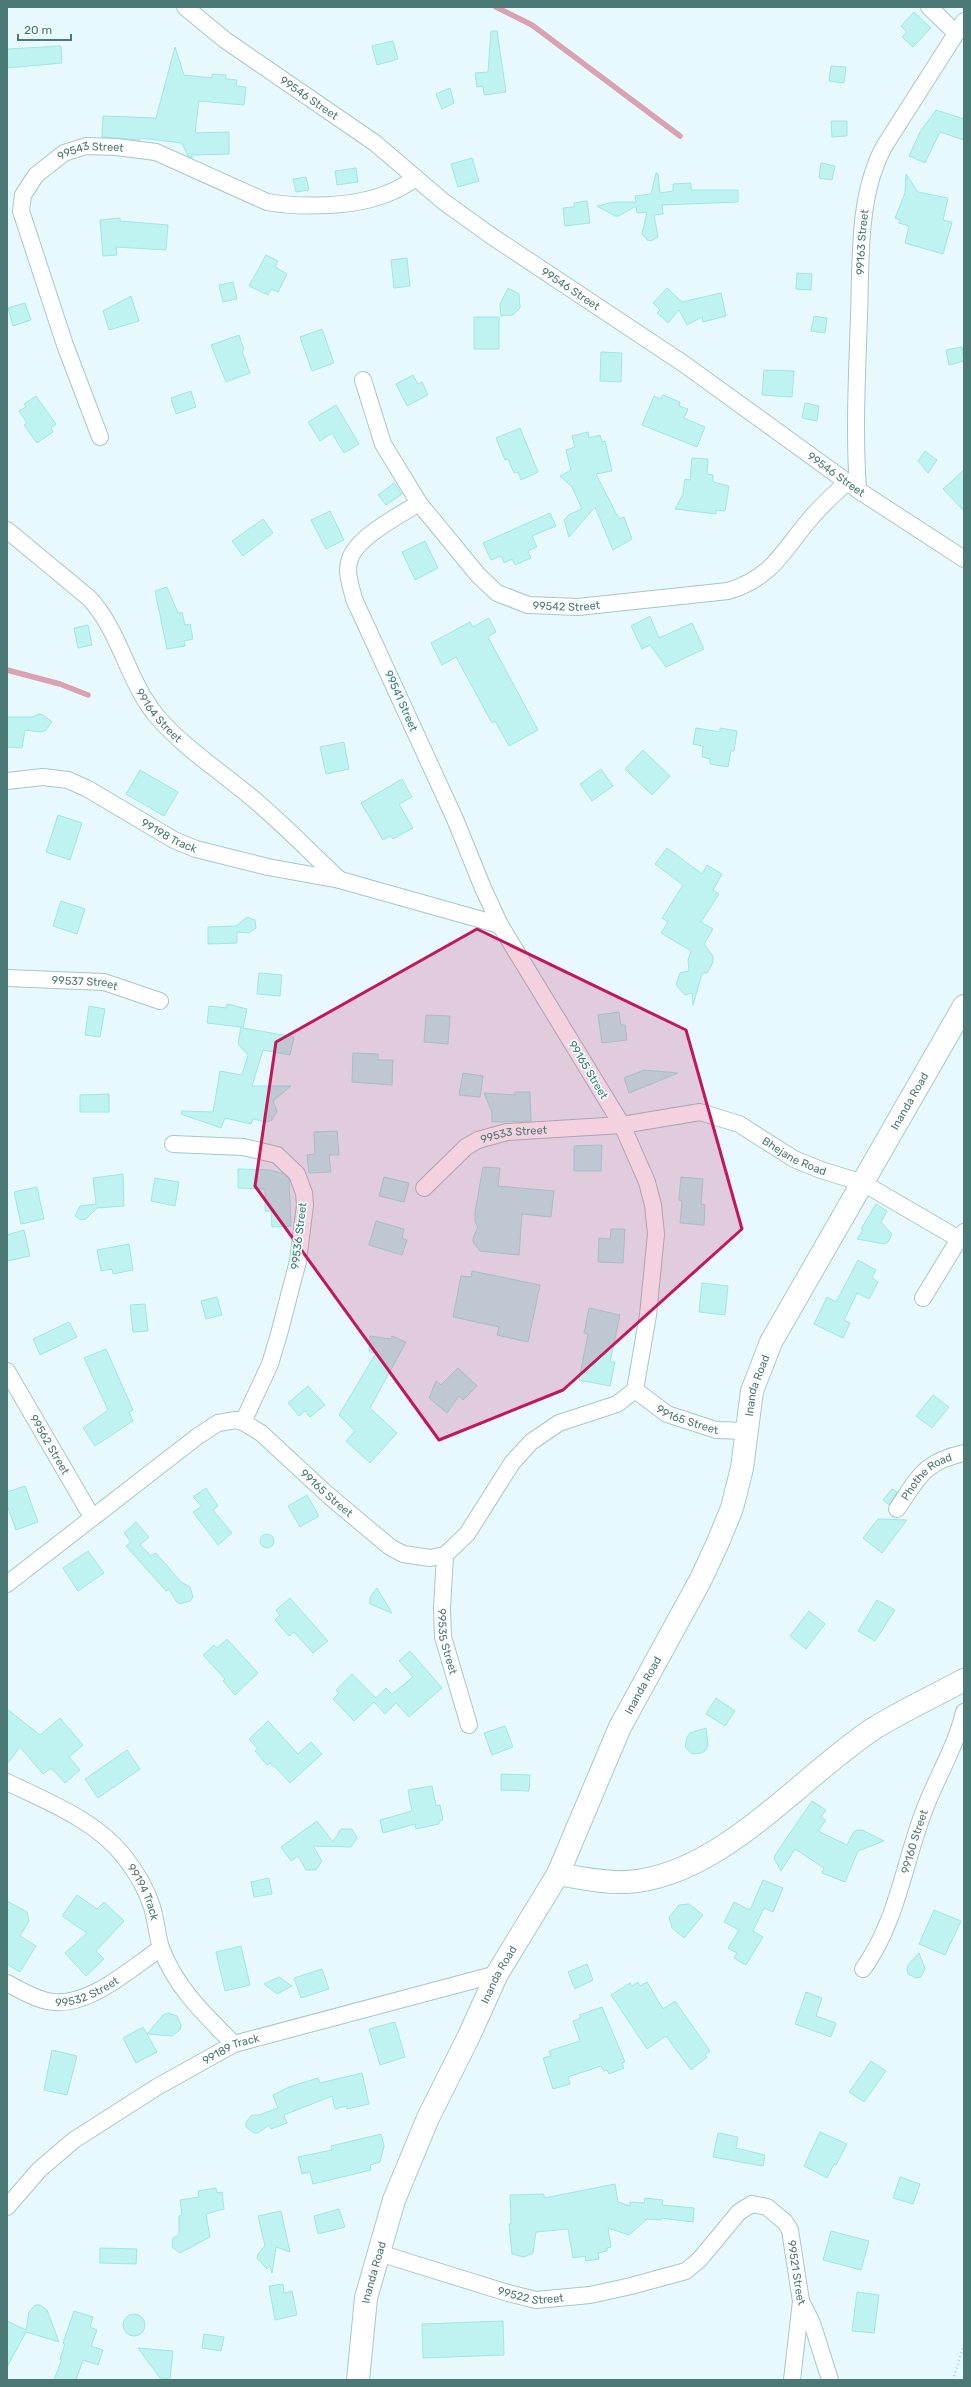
<svg xmlns="http://www.w3.org/2000/svg" width="971" height="2387" font-family="Rubik,sans-serif">
<style>
.lines{fill:none;stroke-linecap:round;stroke-linejoin:round}
.stream{stroke:#daa2b1;stroke-width:5.5}
.building{fill:#bff3f2;stroke:#9fe6e3}
.street-casing{stroke:#a5c8c8;stroke-width:18}
.secondary-casing{stroke:#a4cbcc;stroke-width:24}
.path{stroke:#a2d9d7;stroke-width:2.5;stroke-dasharray:1 3;stroke-linecap:butt}
.street{stroke:#fff;stroke-width:16}
.secondary{stroke:#fff;stroke-width:22}
.marked{fill:#c2185b;fill-opacity:0.2;stroke:#c2185b;stroke-width:3;stroke-linejoin:round}
.labels{text-anchor:middle;dominant-baseline:central;stroke-width:3.5;stroke-linejoin:round;paint-order:stroke}
.street-label{font-size:11px;fill:#4b7975;stroke:#effcff}
</style>
<rect width="100%" height="100%" fill="#e8f9fd"/>
<g class="lines">
<!-- stream -->
<path class="stream" d="M496 7 532 25 680 136
M7 670 60 684 88 695"/>
</g>
<!-- building -->
<path class="building" d="M914 12 931 28 913 47 902 37 907 32 901 26Z
M491 31H497L506 92 484 95 483 86 477 87 475 73 488 72Z
M393 41 398 59 377 65 372 46Z
M61 46 62 63 7 68V49Z
M175 47 184 75 212 78V74L226 75V79L237 80 236 86 246 87 244 105 199 101 195 133 229 132V154L196 155H192V158L188 156 182 143 140 138V140L102 137 103 116 156 118Z
M831 66 846 67 844 83 829 81Z
M450 88 454 103 442 109 436 94Z
M936 110 964 119V140L940 132 925 163 909 156 920 132Z
M831 121H847V136L832 137Z
M472 158 479 181 458 187 451 164Z
M821 163 835 166 832 180 819 178Z
M356 168 358 182 337 185 335 171Z
M656 173 658 174 660 193 673 191V184L691 183V190H738V202L662 205 663 214 654 215 658 237 651 241 647 240 642 234 647 212 637 213 636 206 619 216H615L597 206 614 202H636L635 196 651 194Z
M906 174 918 192 948 198 943 220 952 222 943 254 905 243 909 226 899 223 900 220 895 218 905 193Z
M306 177 309 190 296 192 293 179Z
M587 201 590 223 565 226 563 208 574 207V203Z
M120 218V221L168 225 166 250 116 247 117 255 103 256 100 220Z
M266 255 278 261 275 267 287 274 278 292 271 289 268 295 249 286Z
M407 258 410 286 394 288 391 260Z
M797 273 812 274 811 290 796 289Z
M233 282 237 299 223 302 219 285Z
M508 288 519 294 520 308 513 315 501 316 500 304Z
M667 288 682 302 721 293 726 316 703 322 702 317 687 325 679 310 668 323 657 313 660 310 653 303Z
M131 296 139 321 109 330 103 311Z
M25 303 31 320 13 326 8 308Z
M814 316 827 318 825 333 811 331Z
M474 317H499V349H474Z
M322 329 334 363 312 371 300 337Z
M239 335 244 350 242 351 250 373 226 382 211 345Z
M962 347 964 361 949 365 946 350Z
M601 352 622 353 621 382 600 381Z
M764 370 794 371 792 397 762 395Z
M413 375 418 384 422 382 428 395 407 406 396 384Z
M191 391 196 407 176 414 171 398Z
M663 395 680 402 679 406 688 409 684 418 705 427 697 447 642 425 654 396 661 399Z
M36 396 56 424 51 428 53 432 37 443 24 425 27 423 19 411 26 407 24 404Z
M805 403 819 406 817 421 802 418Z
M336 405 359 444 344 453 332 433 320 441 308 422Z
M520 428 538 472 521 480 518 472 514 473 508 459 505 460 496 438Z
M588 432 589 438 600 435 602 442 605 441 612 471 596 474 619 519 624 517 632 539 613 550 595 507 569 537 564 520 570 514 582 509 572 487 560 476 571 470 566 450 575 447 572 436Z
M925 451 937 460 928 473 918 461Z
M692 458 708 459 707 474 713 475V482L729 486 725 511 716 510V514L675 509 683 494 685 479 690 480Z
M964 470V511L943 489Z
M394 483 402 494 386 505 378 495Z
M330 511 344 540 326 549 311 520Z
M550 513 556 526 532 536 537 547 528 551 531 558 515 565 512 559 504 563 501 556 491 560 483 543Z
M263 519 273 533 243 556 232 541Z
M425 541 438 568 415 580 402 552Z
M167 587 178 613 182 612 185 625 190 624 193 639 184 641 185 646 167 649 155 591Z
M650 616 659 638 692 623 704 649 666 667 650 645 642 649 631 626Z
M489 618 496 632 488 637 538 730 509 746 495 721 492 723 456 657 442 665 431 643 470 622 473 627Z
M88 625 92 645 78 648 74 628Z
M39 714 43 715 52 722 45 731 41 732 25 730 22 748 7 747V717H32Z
M696 728 720 732V728L737 731 734 751H731L728 767 710 764V759L702 757 703 746 693 744Z
M344 742 349 769 326 774 320 747Z
M643 750 670 776 652 795 625 769Z
M601 769 613 786 592 801 580 784Z
M140 770 178 792 164 816 126 794Z
M402 779 412 797 399 804 413 828 393 839 390 836 383 840 361 803Z
M58 815 82 823 70 860 46 852Z
M667 848 702 874 707 865 722 874 713 890 719 894 701 922 713 929 704 944 713 956V962L708 972 702 974 693 1005 692 993 685 995 676 985 680 973 689 971 688 960 691 951 661 933 668 922 662 918 683 885 655 864Z
M61 901 85 909 77 934 53 926Z
M247 917 255 920 256 928 249 933 237 932V943L208 944V927L236 926Z
M259 973 282 975 280 996 257 994Z
M227 1004 247 1009 243 1028 294 1037 290 1055 263 1050 252 1086H291L273 1101 277 1111 272 1120 267 1122 253 1119 251 1124 225 1118 221 1128 181 1114 182 1111 213 1112 220 1071 242 1075 248 1055 238 1044 241 1027 207 1023 209 1006 226 1008Z
M89 1006 105 1009 100 1037 85 1035Z
M619 1012 621 1025H625L627 1040 602 1043 598 1015Z
M426 1015 450 1016 448 1044 424 1042Z
M353 1053 378 1054V1060H393L392 1085 352 1082Z
M644 1070 678 1073 629 1093 624 1078Z
M463 1073 483 1076 480 1097 459 1095Z
M515 1092H530L531 1121 492 1122V1112L484 1093 515 1095Z
M109 1094V1112H80V1095Z
M337 1131 339 1155H329L331 1172 309 1173 307 1155 315 1154 314 1132Z
M602 1145 601 1171H574V1146Z
M483 1167 500 1168 498 1186 554 1191 551 1217 522 1214 519 1255 480 1251 473 1242V1238L478 1227 475 1222V1212Z
M238 1169 270 1170 284 1174 289 1179 291 1226 272 1227 271 1211H265V1189L238 1188Z
M123 1174 124 1206 97 1208 86 1219 81 1220 75 1216 80 1206 96 1204 93 1178Z
M384 1177 409 1183 404 1202 379 1196Z
M681 1177 703 1179 701 1204 705 1205 704 1225 680 1223 682 1201 679 1200V1197Z
M155 1178 179 1182 175 1206 151 1201Z
M37 1187 44 1219 21 1224 14 1192Z
M876 1204 887 1211 881 1222 892 1234 888 1242 884 1244 857 1239 863 1230 861 1229Z
M376 1221 404 1229 402 1238 407 1240 402 1255 369 1245Z
M611 1229H625L623 1263 598 1262 599 1238 610 1239Z
M24 1230 30 1256 7 1261V1235Z
M129 1244 133 1270 113 1274 112 1269 101 1271 97 1250Z
M858 1260 876 1270 872 1278 878 1282 869 1299 857 1293 844 1320 850 1323 843 1338 814 1324 827 1297 836 1302Z
M472 1271 540 1285 528 1342 497 1335 499 1327 453 1317 461 1276 471 1277Z
M702 1283 728 1286 725 1315 699 1312Z
M217 1297 222 1315 206 1319 201 1301Z
M145 1304 148 1331 133 1332 130 1305Z
M589 1308 620 1315 610 1362H615L610 1386 579 1380 588 1334 584 1333Z
M69 1322 77 1337 40 1355 33 1339Z
M370 1336 391 1339 392 1336 406 1342 370 1408 397 1433 370 1463 346 1441 355 1431 339 1415 376 1353 369 1352Z
M106 1349 133 1410 129 1412 133 1421 95 1446 83 1428 108 1410 84 1358Z
M458 1368 477 1386 463 1400 459 1396 447 1413 429 1398 436 1381 441 1385Z
M308 1386 325 1405 310 1417 305 1411 299 1416 288 1403Z
M933 1395 949 1407 932 1428 916 1416Z
M25 1486 38 1522 16 1530 7 1505V1492Z
M206 1488 218 1506 213 1510 232 1533 218 1545 193 1512 202 1506 193 1497Z
M892 1489 897 1492 889 1505 883 1500Z
M307 1495 319 1516 300 1527 288 1506Z
M878 1519 907 1520 882 1553 863 1538Z
M136 1522 149 1537 140 1545 151 1556 156 1553 181 1582 190 1587 193 1597 190 1601 180 1604 176 1601 169 1589 166 1591 126 1546 131 1542 124 1533Z
M260 1541a7 7 0 1 1 14 0a7 7 0 1 1-14 0Z
M88 1551 104 1573 78 1591 63 1568Z
M377 1588 392 1613 370 1604V1597Z
M290 1598 328 1641 313 1653 294 1632 289 1636 275 1620 280 1615 276 1610Z
M877 1600 895 1610 875 1641 858 1631Z
M809 1611 825 1624 806 1649 790 1636Z
M227 1639 258 1673 235 1695 223 1681 225 1679 203 1655 214 1645 217 1648Z
M410 1651 442 1688 409 1717 396 1703 385 1714 374 1702 354 1721 333 1699 339 1693 336 1690 352 1674 376 1698 386 1688 392 1694 413 1677 399 1661Z
M716 1698 735 1711 725 1726 706 1714Z
M7 1709 40 1735 60 1718 83 1745 69 1757 80 1770 65 1783 51 1768 43 1774 20 1747 7 1764Z
M268 1721 298 1754 311 1742 322 1754 290 1783 276 1768 270 1763 267 1765 255 1751 258 1749 249 1739Z
M505 1726 513 1747 492 1755 484 1733Z
M706 1728 708 1745 706 1750 702 1753 692 1754 685 1747 687 1737 690 1733Z
M127 1750 140 1769 98 1798 85 1779Z
M501 1774 530 1775 529 1791 501 1790Z
M432 1786 436 1806 440 1805 443 1820 439 1821V1824L416 1829 415 1824 383 1833 380 1820 412 1811 408 1790Z
M812 1801 826 1810 821 1817 826 1820 818 1831 847 1845 853 1833 857 1830H862L884 1841 858 1851 845 1882 822 1873 824 1868 795 1849 781 1871 774 1858 775 1855Z
M317 1821 333 1842 341 1829H352L357 1838 351 1847 313 1846 322 1861 316 1870H306L298 1856 291 1861 281 1847Z
M269 1878 272 1894 254 1897 251 1882Z
M763 1880 783 1888 773 1912 764 1908 753 1931 763 1937 746 1965 734 1958 737 1953 728 1948 739 1930 724 1922 734 1902 750 1910Z
M77 1895 97 1909 104 1902 124 1921 96 1951 104 1959 86 1976 65 1953 87 1933 62 1916Z
M7 1901 27 1912 29 1921 20 1936 36 1946 20 1972 7 1964Z
M689 1904 703 1915 684 1938 672 1928 669 1917 679 1905Z
M934 1910 961 1921 945 1955 919 1944Z
M241 1946 250 1985 225 1991 216 1952Z
M919 1953 925 1969 921 1977 916 1978 908 1974 907 1969 908 1965Z
M587 1964 593 1980 575 1989 568 1972Z
M322 1969 329 1989 301 1998 294 1978Z
M279 1977 292 1986 277 1994 264 1984Z
M638 1982 640 1986 647 1982 663 2009 675 2001 710 2051 705 2055 707 2057 691 2070 666 2036 647 2049 611 1995 630 1983 632 1986Z
M806 1992 822 1998 816 2016 836 2023 831 2037 795 2024Z
M602 2007 625 2062 622 2063 624 2068 609 2074 607 2070 604 2071 601 2066 568 2077 570 2084 553 2089 543 2058 551 2056 549 2051 580 2041 573 2021 581 2018 579 2015Z
M168 2013 177 2016 181 2025 180 2030 172 2036 147 2034 157 2052 136 2063 123 2038 143 2027 147 2034 163 2015Z
M395 2022 405 2057 380 2065 369 2029Z
M52 2050 77 2056 67 2095 44 2090Z
M871 2061 886 2071 864 2102 849 2092Z
M362 2073 369 2104 347 2109V2106L335 2109 332 2096 284 2115 287 2123 271 2129 269 2125 258 2133H254L246 2127V2122L252 2115H259L278 2108 273 2095 289 2087 318 2078 320 2083Z
M820 2132 847 2144 836 2165 834 2164 827 2178 804 2166Z
M718 2133 738 2137 736 2148 765 2155 763 2166 713 2157Z
M381 2134 384 2146 380 2162 370 2165 371 2170 313 2184 310 2172 302 2174 298 2157 332 2150 331 2146Z
M900 2177 920 2184 913 2204 893 2198Z
M615 2184 618 2202 630 2206V2202L644 2203 645 2198 663 2200 662 2205 694 2208 693 2222 661 2218V2220L647 2219 629 2235 608 2228 611 2247 607 2248V2251L598 2253 599 2259 586 2261 585 2256 573 2258 568 2229 536 2232 533 2253 524 2257 512 2254 509 2224H511L510 2195 544 2194V2198Z
M216 2188 217 2193 222 2192 224 2209 206 2214 210 2237 180 2253 172 2247 173 2238 179 2235V2216L182 2215 180 2200 199 2197 198 2191Z
M339 2209 345 2227 318 2234 314 2216Z
M281 2211 290 2252 276 2247 272 2273 270 2266 267 2269 257 2258 258 2254 265 2246 258 2216Z
M831 2231 869 2241 861 2270 823 2260Z
M100 2248 137 2249 136 2264 100 2263Z
M283 2284 284 2293 292 2291 297 2315 275 2320 269 2286Z
M857 2292 879 2295 874 2333 852 2331Z
M35 2305H40L47 2310 59 2342 26 2332 7 2367V2321L26 2330 29 2312Z
M74 2311 93 2317 90 2327 97 2330 91 2346 103 2350 98 2365 83 2360 76 2380H54L62 2359H60L65 2344 63 2343Z
M123 2325a11 11 0 1 1 22 0a11 11 0 1 1-22 0Z
M503 2321 504 2355 423 2358 422 2324Z
M204 2334 224 2337 221 2351 202 2348Z
M138 2348 173 2351 170 2379 160 2378Z"/>
<g class="lines">
<defs>
<g id="street">
<path id="s1" d="M185 7 225 40 375 143 444 202 490 235 684 364 858 490 964 559"/>
<path d="M929 7 955 32"/>
<path id="s2" d="M363 380 383 444 419 503 478 575 497 593 528 605 578 607 728 591C772 578 782 552 810 519 821 506 834 494 847 482"/>
<path id="s3" d="M100 437 65 345 21 211 23 195 36 175 64 153 86 146 116 147 156 152 267 202C301 208 354 207 386 194 397 190 407 184 416 178"/>
<path id="s4" d="M858 490C854 432 857 375 859 317 861 263 857 194 885 145L964 21"/>
<path id="s5" d="M7 530 89 598C120 631 127 679 155 714 180 745 220 771 251 797 282 823 310 852 340 880"/>
<path id="s6" d="M7 781 43 777 68 780 88 789 174 840 196 849 268 867 340 880 500 925"/>
<path id="s7" d="M7 978 104 982 160 1001"/>
<path d="M173 1144 243 1147 277 1155 297 1174 304 1193 305 1205 298 1261 279 1334 270 1364 243 1422"/>
<path id="s8" d="M424 1188 466 1147 478 1140 507 1132 622 1125 700 1112 739 1124 794 1159 821 1170 863 1183 959 1239 964 1232"/>
<path d="M923 1298 959 1239"/>
<path id="s9" d="M7 1371 92 1517"/>
<path id="s10" d="M635 1390 667 1414 716 1430 746 1431"/>
<path id="s11" d="M897 1509C919 1477 923 1462 964 1453"/>
<path id="s12" d="M445 1555 442 1608 443 1637 469 1725"/>
<path id="s13" d="M7 1584 198 1436 218 1423 236 1420 243 1422 261 1433 328 1495 390 1547 403 1554 430 1558 445 1555 467 1534 512 1463 531 1442 559 1423 617 1404 635 1390 648 1315 656 1234 653 1205 647 1182 622 1125 500 925 483 888 455 819 354 599C351 586 345 572 350 559 357 537 400 515 419 503"/>
<path id="s14" d="M7 1782C48 1802 98 1821 126 1859 136 1872 147 1891 152 1907 156 1920 157 1935 161 1948 176 1988 205 2015 234 2044"/>
<path id="s15" d="M863 1969C895 1925 903 1870 921 1819 933 1783 955 1750 964 1712"/>
<path id="s16" d="M7 1983C20 1990 33 1998 47 2001 86 2010 130 1969 161 1948"/>
<path id="s17" d="M7 2207 39 2170 74 2140 157 2087 234 2044 497 1974"/>
<path id="s18" d="M379 2253 508 2293 536 2300 590 2295 631 2286 686 2271 700 2259 739 2212 752 2204 767 2207 785 2222 790 2230 801 2301 812 2323 830 2380"/>
<path d="M792 2380 801 2301"/>
</g>
<g id="secondary">
<path d="M558 1874C581 1878 604 1883 627 1882 721 1876 799 1778 873 1729 902 1711 934 1696 964 1680"/>
<path id="s19" d="M358 2380 366 2298 394 2200 428 2118 468 2038 497 1974 558 1874 620 1727 701 1579 719 1540 732 1508 742 1468 752 1391 771 1342 964 1006"/>
</g>
</defs>
<!-- street casing -->
<use href="#street" class="street-casing"/>
<!-- secondary casing -->
<use href="#secondary" class="secondary-casing"/>
<!-- path -->
<path class="path" d="M953 2380 964 2344"/>
<!-- street -->
<use href="#street" class="street"/>
<!-- secondary -->
<use href="#secondary" class="secondary"/>
</g>
<!-- marked area -->
<path class="marked" d="M477 929 686 1030 742 1229 563 1390 439 1440 255 1186 276 1042Z"/>
<g class="labels">
<!-- street labels -->
<g class="street-label">
<text stroke="none"><textPath href="#s1" startOffset="154">99546 Street</textPath></text>
<text stroke="none"><textPath href="#s3" startOffset="342">99543 Street</textPath></text>
<text stroke="none"><textPath href="#s4" startOffset="248">99163 Street</textPath></text>
<text stroke="none"><textPath href="#s1" startOffset="478">99546 Street</textPath></text>
<text stroke="none"><textPath href="#s1" startOffset="802">99546 Street</textPath></text>
<text stroke="none"><textPath href="#s2" startOffset="327">99542 Street</textPath></text>
<text transform="translate(401 701) rotate(66)">99541 Street</text>
<text stroke="none"><textPath href="#s5" startOffset="244">99164 Street</textPath></text>
<text stroke="none"><textPath href="#s6" startOffset="177">99198 Track</textPath></text>
<text stroke="none"><textPath href="#s7" startOffset="78">99537 Street</textPath></text>
<text transform="translate(588 1070) rotate(59)">99165 Street</text>
<text stroke="none"><textPath href="#s19" startOffset="1405">Inanda Road</textPath></text>
<text stroke="none"><textPath href="#s8" startOffset="109">99533 Street</textPath></text>
<text stroke="none"><textPath href="#s8" startOffset="402">Bhejane Road</textPath></text>
<text transform="translate(299 1236) rotate(-83)">99536 Street</text>
<text stroke="none"><textPath href="#s19" startOffset="1081">Inanda Road</textPath></text>
<text stroke="none"><textPath href="#s10" startOffset="61">99165 Street</textPath></text>
<text stroke="none"><textPath href="#s9" startOffset="85">99562 Street</textPath></text>
<text stroke="none"><textPath href="#s11" startOffset="45">Phothe Road</textPath></text>
<text stroke="none"><textPath href="#s13" startOffset="401">99165 Street</textPath></text>
<text stroke="none"><textPath href="#s12" startOffset="87">99535 Street</textPath></text>
<text stroke="none"><textPath href="#s19" startOffset="757">Inanda Road</textPath></text>
<text stroke="none"><textPath href="#s15" startOffset="138">99160 Street</textPath></text>
<text stroke="none"><textPath href="#s14" startOffset="181">99194 Track</textPath></text>
<text stroke="none"><textPath href="#s19" startOffset="433">Inanda Road</textPath></text>
<text stroke="none"><textPath href="#s16" startOffset="86">99532 Street</textPath></text>
<text stroke="none"><textPath href="#s17" startOffset="277">99189 Track</textPath></text>
<text stroke="none"><textPath href="#s19" startOffset="109">Inanda Road</textPath></text>
<text stroke="none"><textPath href="#s18" startOffset="503">99521 Street</textPath></text>
<text stroke="none"><textPath href="#s18" startOffset="158">99522 Street</textPath></text>
</g>
</g>
<!-- border -->
<rect width="971" height="2387" fill="none" stroke="#4b7975" stroke-width="16"/>
<!-- scale -->
<path d="M18 34v6h53v-6" fill="none" stroke="#4b7975" stroke-width="2"/>
<text x="24" y="34" font-size="12" fill="#4b7975" stroke="#effcff" stroke-width="3" paint-order="stroke">20 m</text>
</svg>
